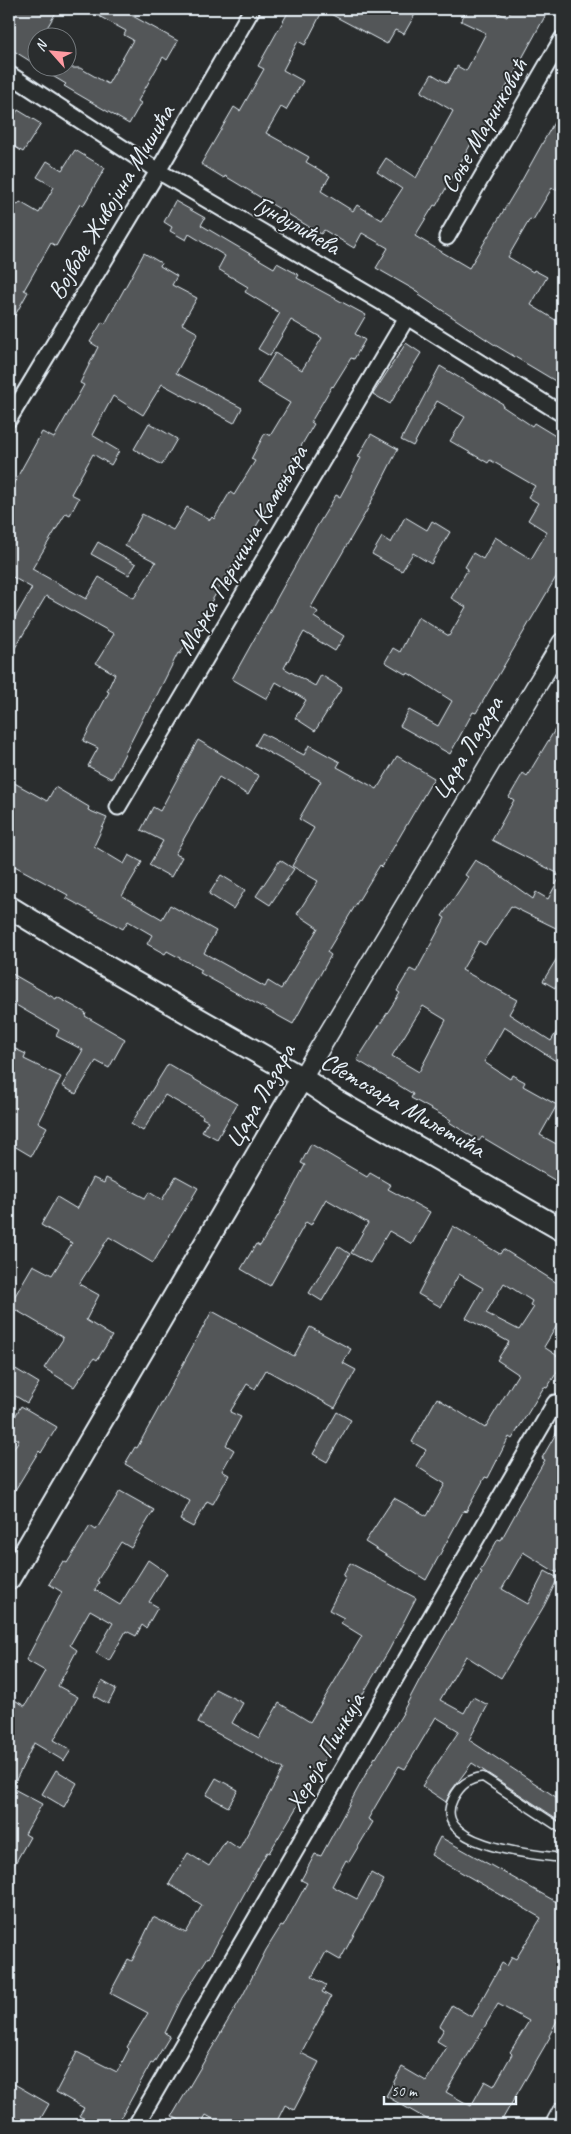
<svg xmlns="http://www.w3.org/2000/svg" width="571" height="2134" font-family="Caveat,sans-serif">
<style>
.building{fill:#535759;stroke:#e8f1f8;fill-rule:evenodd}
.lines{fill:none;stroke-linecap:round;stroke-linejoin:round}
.service-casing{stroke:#e8f1f8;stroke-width:11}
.minor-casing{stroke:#e8f1f8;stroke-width:19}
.tertiary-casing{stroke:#e8f1f8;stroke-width:22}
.secondary-casing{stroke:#e8f1f8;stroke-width:25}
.service{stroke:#2a2d2e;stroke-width:8}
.minor{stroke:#2a2d2e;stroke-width:15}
.tertiary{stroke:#2a2d2e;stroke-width:19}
.secondary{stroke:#2a2d2e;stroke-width:21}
.labels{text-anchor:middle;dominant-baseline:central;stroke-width:4;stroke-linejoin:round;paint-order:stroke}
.street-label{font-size:25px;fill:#e8f1f8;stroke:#2a2d2e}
</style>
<rect width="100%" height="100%" fill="#2a2d2e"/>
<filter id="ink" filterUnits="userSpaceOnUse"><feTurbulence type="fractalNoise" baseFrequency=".02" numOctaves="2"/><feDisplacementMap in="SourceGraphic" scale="10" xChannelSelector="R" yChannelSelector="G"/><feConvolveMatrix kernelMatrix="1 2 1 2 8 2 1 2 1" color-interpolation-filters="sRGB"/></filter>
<g filter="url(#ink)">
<!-- building -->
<path class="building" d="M9 9H58L41 38H38V66L9 48Z
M86 9H120L178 41 167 60 163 57 138 101 141 103 129 124 64 86 66 84 39 68H80L108 84 133 40 124 35 126 31Z
M290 9H418L404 34 395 30 387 44 323 10 305 45 298 41 283 70 303 81 286 110 281 107 266 133 309 157 306 162 330 176 321 191 353 211 357 205 382 220 402 189 377 172 386 158 416 178 453 111 421 92 432 74 447 83 457 66 466 71 486 33 461 21 467 9H490L507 17 512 9H549L479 137 476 135 436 206 434 205 415 236 469 268 522 180 562 108V179L556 190 552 188 533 220 530 219 508 257 533 272 534 270 547 277 531 305 562 324V385L495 345 419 295 420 293 376 268 388 248 362 233 354 248 324 230 321 234 225 176 224 178 201 164 234 107 240 111 264 69 258 66Z
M18 110 41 124 23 152 9 143V125Z
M75 150 105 168 83 206 80 204 56 246 51 243 24 290 28 292 9 326V199L18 205 20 202 39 213 54 187 37 177 47 161 62 170Z
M175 201 205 218 201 225 233 244 274 268 277 263 299 275 297 278 366 315 355 334 365 340 354 359 351 358 333 387 332 386 311 422 314 424 280 482 282 483 180 654 178 653 148 713 146 712 112 779 88 766 98 748 83 741 109 692 107 691 115 674 96 663 114 634 46 596 9 658V628L32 588 9 575V492L42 432 54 438 84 385 80 383 98 347 90 342 102 322 105 324 144 253 161 263 160 266 177 276 172 285 197 298 182 324 198 333 176 373 242 408 234 423 162 384 143 415 113 396 92 435 119 451 111 465 93 454 71 494 79 498 70 515 66 513 32 569 86 599 99 577 134 598 136 595 156 562 125 546 142 514 173 530 187 507 210 520 212 517 214 519 230 492 234 495 255 461 251 459 265 433 270 436 290 403 257 383 275 353 302 370 322 338 291 320 270 356 258 349 280 313 245 292 248 287 218 269 225 256 189 234 186 240 170 231 172 227 164 222Z
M406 343 421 353 390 404 373 394Z
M440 366 503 404 502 406 532 426 534 423 562 440V567L476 713 473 712 450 754 400 726 409 710 438 726 452 701 408 673 407 675 385 662 393 648 400 652 418 617 449 636 466 607 451 598 468 569 465 567 473 553 483 559 495 537 531 559 547 532 528 520 538 503 528 497 535 486 490 460 488 463 450 441 465 417 437 401 413 446 401 440Z
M149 423 177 439 162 465 134 449Z
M371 434 398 449 366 512 311 607 318 612 314 617 344 636 335 651 304 632 284 668 315 686 321 675 342 688 315 731 295 718 306 700 276 682 267 699 232 679 316 528 336 495 340 497 361 458 358 457Z
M405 517 427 530 432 521 450 532 431 564 413 553 402 571 372 554 382 537 391 543Z
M98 542 136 564 129 575 91 554Z
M562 718V931L511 906 485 945 479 941 462 970 517 1000 509 1014 551 1041 562 1023V1065L504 1027 484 1062 510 1079 512 1075 525 1082 523 1086 557 1105 540 1135 562 1147V1169L556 1181 482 1137 479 1141 449 1122 451 1120 411 1098 413 1094 357 1060 400 993 397 991 410 969 416 972 445 918 442 916 468 877 465 875 475 860 491 869 533 899 536 892 548 899 561 875 492 840 514 800 509 797 523 773 527 776ZM423 1006 446 1020 419 1072 392 1056Z
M262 733 304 755 309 745 340 762 337 767 377 789 397 756 434 778 382 867 380 865 327 952 331 955 293 1024 200 973 202 970 167 951 165 954 147 944 152 935 128 921 123 929 66 898 68 895 9 863V780L47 801 55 787 89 807 88 810 107 818 94 846 124 864 129 855 142 862 122 896 162 919 170 905 216 931 204 953 265 987 268 981 281 989 318 928 297 914 318 881 292 866 314 828 299 819 321 781 255 745Z
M198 740 259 776 248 795 219 777 175 854 182 857 171 877 149 865 163 841 141 830 153 807 160 811Z
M280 860 294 869 270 905 256 896Z
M221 875 245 890 233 909 209 894Z
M562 950V977L555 988 543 981Z
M9 972 56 999 57 997 86 1013 85 1016 125 1039 109 1068 96 1061 76 1094 62 1086 83 1050 56 1036 59 1030 9 1001Z
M9 1046 26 1054 24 1059 61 1077 38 1122 47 1127 31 1156 9 1143Z
M168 1064 237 1104 217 1139 202 1131 208 1121 202 1118 203 1116 165 1095 143 1131 131 1124Z
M311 1144 367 1177 370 1173 391 1185 388 1189 430 1212 412 1244 389 1231 370 1263 351 1253 368 1223 326 1199 311 1225 306 1222 270 1286 241 1269 256 1244 260 1246 282 1209 305 1165 301 1163Z
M176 1176 198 1188 153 1263 109 1237 79 1284 99 1295 86 1320 112 1336 97 1360 94 1358 74 1387 44 1368 63 1339 62 1337 9 1306 33 1265 52 1275 72 1243 41 1225 57 1197 77 1209 93 1178 104 1183 106 1178 145 1198 149 1192 162 1200Z
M453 1226 500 1254 503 1249 562 1286V1317L544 1347 562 1359V1364L547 1388 544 1387 512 1439 509 1437 488 1478 485 1477 466 1512 464 1510 426 1580 365 1542 394 1498 427 1516 445 1484 416 1466 426 1450 412 1442 437 1398 485 1428 518 1374 497 1360 509 1342 466 1318 483 1288 459 1274 441 1307 418 1294ZM504 1283 532 1301 530 1305 534 1307 519 1330 486 1313Z
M338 1246 350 1254 322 1301 309 1293Z
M212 1311 294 1356 310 1327 351 1349 343 1363 356 1370 335 1408 266 1370 255 1389 247 1384 230 1412 241 1417 226 1445 234 1450 222 1471 229 1475 213 1504 207 1501 193 1527 180 1520 190 1501 125 1464 135 1447 137 1448Z
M9 1365 39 1383 27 1403 9 1392Z
M21 1406 57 1427 41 1453 39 1451 9 1500V1456L19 1440 9 1434V1427Z
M337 1412 351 1420 327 1462 313 1454Z
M562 1423V1564L557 1573 523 1552 502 1589 528 1604 545 1571 558 1578 544 1606 501 1678 466 1656 440 1700 464 1713 473 1697 488 1705 469 1740 562 1801V1822L472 1763 451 1791 446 1802 422 1786 459 1731 436 1717 405 1769 399 1766 368 1819 373 1822 349 1862 346 1860 332 1886 357 1899 371 1873 384 1880 340 1960 326 1952 312 1977 326 1985 322 1992 331 1997 301 2053 319 2062 294 2110 285 2105 275 2125H224L206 2115 200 2125H188L172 2116 243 1995 266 1950 281 1926 283 1927 307 1883 301 1880 315 1854 321 1856 375 1757 376 1758 403 1713H402L421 1677 482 1572 480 1571 498 1539 501 1540 518 1509 517 1508 545 1460 542 1458Z
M120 1491 154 1510 131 1548 121 1542 97 1581 99 1582 95 1590 120 1605 148 1560 167 1573 149 1602 158 1607 146 1628 142 1625 136 1636 126 1631 109 1661 96 1653 113 1623 90 1610 70 1645 77 1650 58 1686 78 1697 54 1740 71 1750 64 1761 34 1743 12 1788 42 1804 25 1834 30 1837 9 1874V1747L17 1731 9 1727V1697L25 1706 45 1671 26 1660 62 1592 49 1584 63 1561 67 1563 90 1526 96 1530Z
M350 1563 416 1598 389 1650 327 1754 304 1795 269 1853 267 1852 209 1958 208 1957 182 1998 165 2033 170 2036 153 2064 151 2063 117 2125H84L87 2120 79 2116 84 2108 56 2092 77 2052 117 2072 129 2049 127 2047 148 2013 110 1993 128 1959 132 1961 153 1917 186 1933 202 1905 169 1884 188 1853 209 1866 226 1840 239 1849 283 1769 198 1723 215 1689 243 1703 232 1723 259 1738 279 1703 310 1722 362 1636 341 1623 344 1618 329 1610 346 1577 343 1576Z
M102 1681 116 1689 108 1704 94 1696Z
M56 1770 77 1783 64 1807 42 1794Z
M216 1778 238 1790 228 1807 206 1795Z
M440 1837 562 1905V2011L549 2036 550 2037 499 2125H437L386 2096 402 2067 426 2081 447 2047 437 2041 444 2029 440 2026 452 2005 472 2017 502 1963 507 1966 512 1957 516 1959 541 1918 431 1855ZM498 2004 529 2021 510 2052 512 2054 494 2086 485 2081 471 2106 446 2092Z
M9 2081 49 2104 37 2125H9Z"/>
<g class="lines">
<defs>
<path id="service" d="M562 1829 483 1777C468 1779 460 1785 453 1799 429 1846 535 1855 562 1858"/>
<path id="minor" d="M9 74 158 171 407 317 562 414
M447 237 562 39
M9 419 158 171 252 9
M118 807 407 317
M136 2125 555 1403"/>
<path id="tertiary" d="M302 1078 562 643
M555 2125 562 2112"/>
<path id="secondary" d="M9 907 104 965 302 1078 333 1099 562 1230
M9 1579 302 1078"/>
</defs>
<!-- service casing -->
<use href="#service" class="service-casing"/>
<!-- minor casing -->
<use href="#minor" class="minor-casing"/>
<!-- tertiary casing -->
<use href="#tertiary" class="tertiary-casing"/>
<!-- secondary casing -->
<use href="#secondary" class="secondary-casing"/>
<!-- service -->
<use href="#service" class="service"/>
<!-- minor -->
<use href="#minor" class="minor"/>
<!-- tertiary -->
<use href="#tertiary" class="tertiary"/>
<!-- secondary -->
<use href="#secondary" class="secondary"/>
</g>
</g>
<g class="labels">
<!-- street labels -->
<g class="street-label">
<text transform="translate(484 126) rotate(-60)">Соње Маринковић</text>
<text transform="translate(111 202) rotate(-59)">Војводе Живојина Мишића</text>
<text transform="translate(297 225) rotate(30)">Гундулићева</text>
<text transform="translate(242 550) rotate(-60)">Марка Перичина Камењара</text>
<text transform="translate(467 748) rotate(-59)">Цара Лазара</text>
<text transform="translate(260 1096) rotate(-60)">Цара Лазара</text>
<text transform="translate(403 1105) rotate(30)">Светозара Милетића</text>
<text transform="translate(325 1752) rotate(-60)">Хероја Пинкија</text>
</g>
</g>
<!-- margin -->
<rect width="571" height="2134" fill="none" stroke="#2a2d2e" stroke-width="30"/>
<rect x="15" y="15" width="541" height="2104" fill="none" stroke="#e8f1f8" stroke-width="2" filter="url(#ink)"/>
<!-- north arrow -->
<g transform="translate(52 52) rotate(297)"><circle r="24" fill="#2a2d2e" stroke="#767b7f"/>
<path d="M0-4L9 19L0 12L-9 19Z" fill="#ff9aa2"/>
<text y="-8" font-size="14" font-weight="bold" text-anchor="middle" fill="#e8f1f8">N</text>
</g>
<!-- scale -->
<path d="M384 2096v8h132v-8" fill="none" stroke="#e8f1f8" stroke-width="2.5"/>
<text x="391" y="2096" font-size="15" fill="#e8f1f8" stroke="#2a2d2e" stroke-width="4" paint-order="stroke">50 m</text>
</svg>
